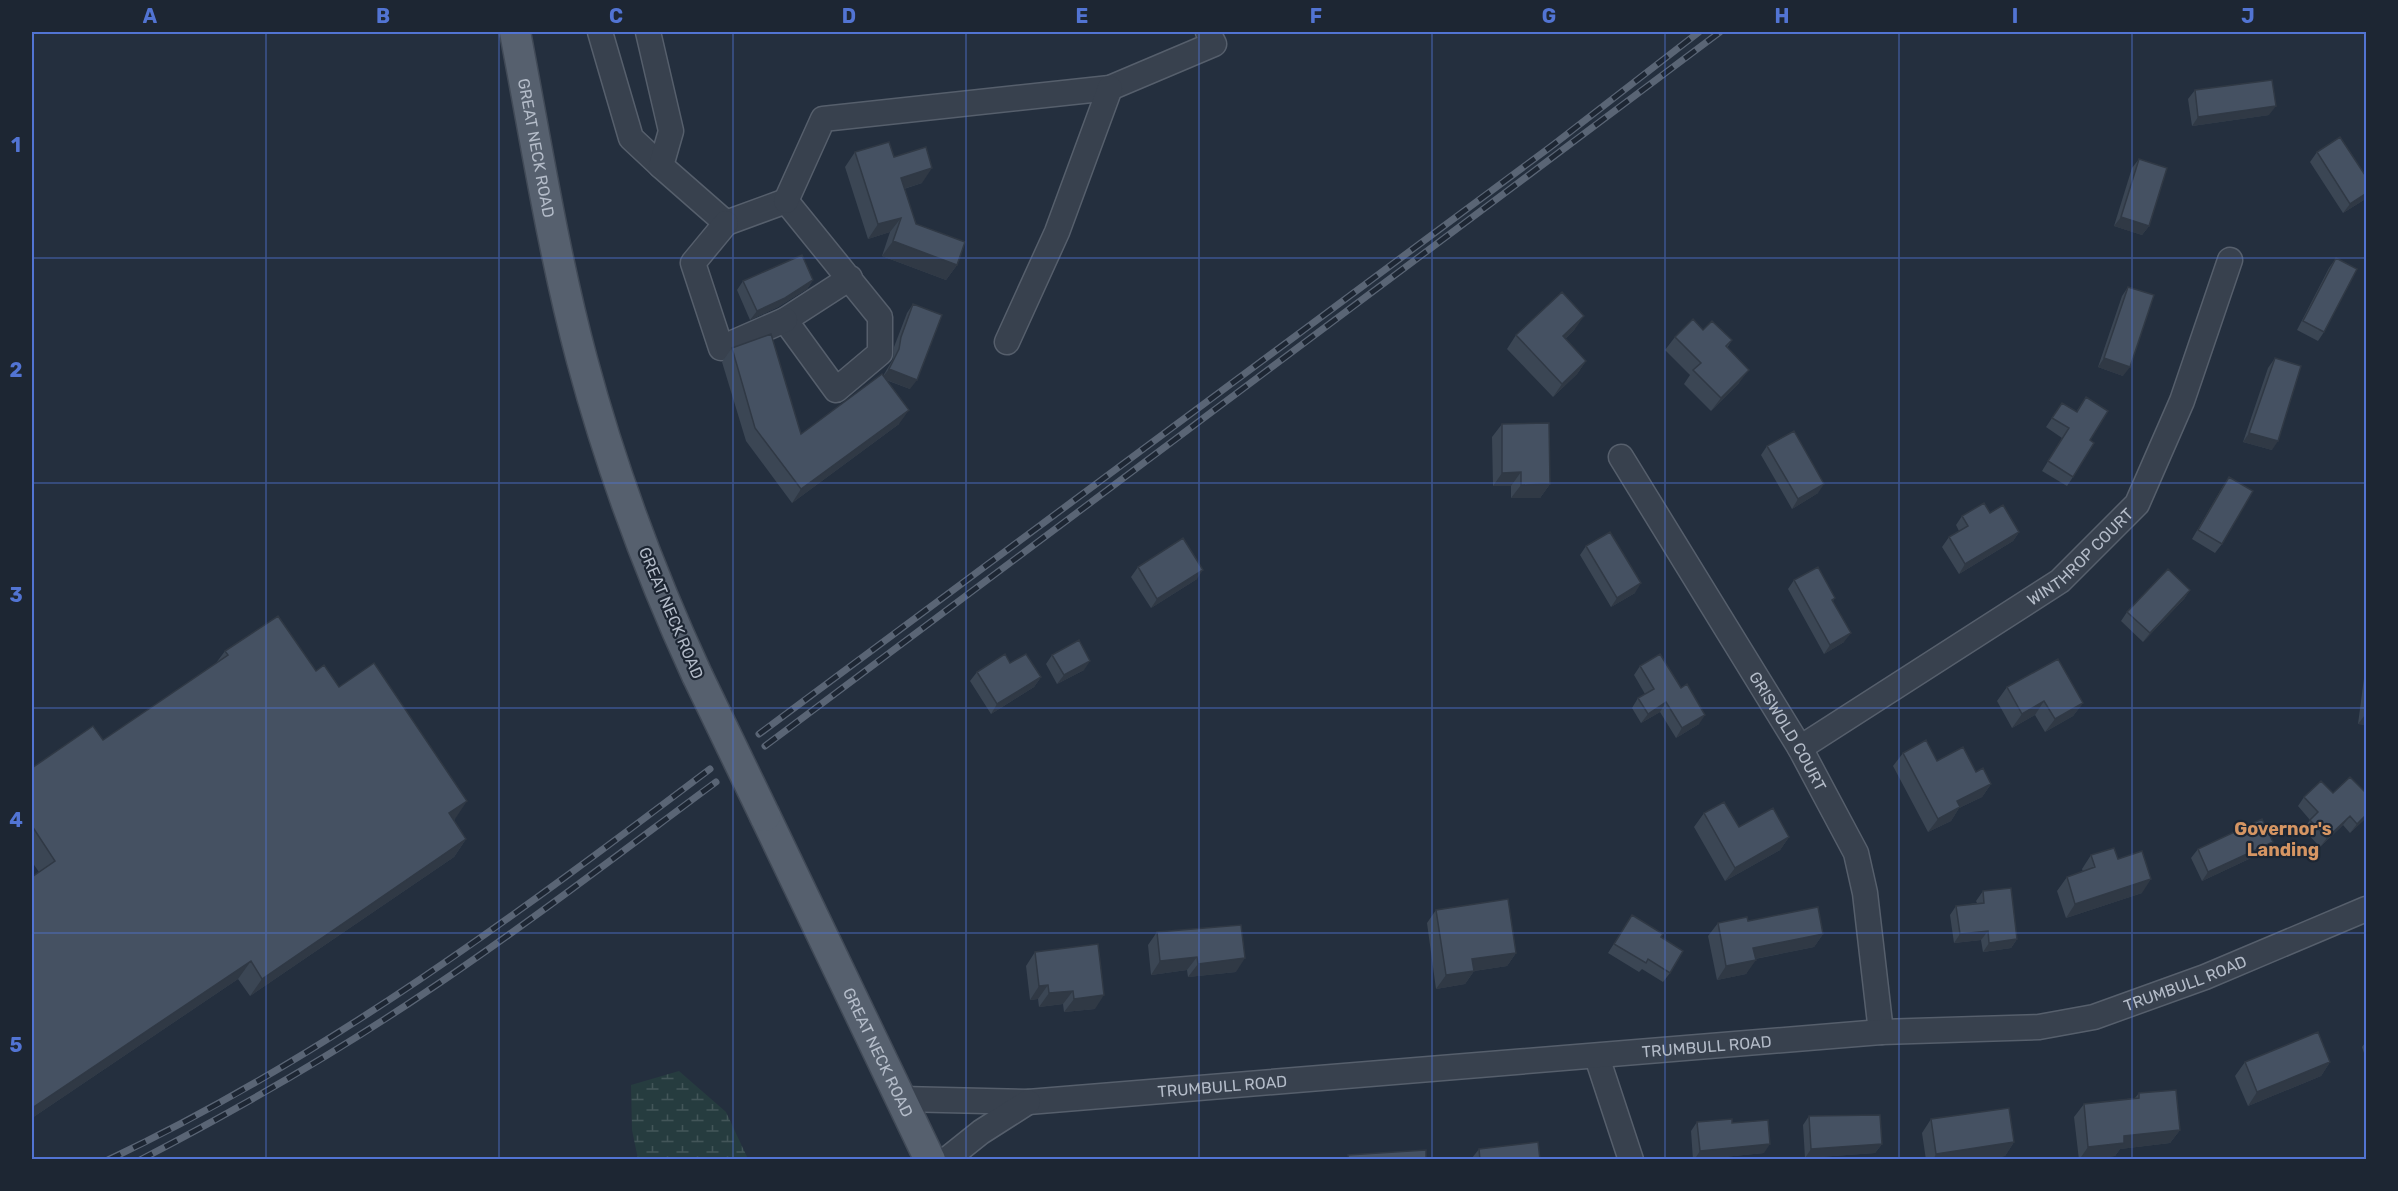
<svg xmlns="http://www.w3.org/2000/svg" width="2398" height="1191" font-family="Rubik,sans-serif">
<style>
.wetland{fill:url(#wetland-marsh)}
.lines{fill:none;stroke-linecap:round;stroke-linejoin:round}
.minor-casing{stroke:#565f6c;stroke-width:27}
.major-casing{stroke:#414a57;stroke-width:33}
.minor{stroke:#38414e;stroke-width:24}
.major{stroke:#56606e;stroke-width:30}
.rail-casing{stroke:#5a6575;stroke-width:7}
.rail{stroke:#1d2633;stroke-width:4.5;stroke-dasharray:14;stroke-linecap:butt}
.major-bridge-casing{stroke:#414a57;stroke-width:33;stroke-linecap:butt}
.major-bridge{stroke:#56606e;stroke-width:30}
.wall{fill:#3b4654}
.shaded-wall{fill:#303945}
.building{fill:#455162;stroke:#303945;stroke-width:1.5}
.grid{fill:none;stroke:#5274d3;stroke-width:1.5;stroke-opacity:0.55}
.labels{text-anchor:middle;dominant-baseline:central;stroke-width:4.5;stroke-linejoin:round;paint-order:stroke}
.street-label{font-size:16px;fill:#b4bcc9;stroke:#1d2633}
.neighbourhood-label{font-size:18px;font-weight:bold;fill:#d59563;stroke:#1d2633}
.neatline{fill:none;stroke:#5274d3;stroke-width:2}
.grid-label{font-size:20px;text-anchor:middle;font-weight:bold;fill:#5274d3}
</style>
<defs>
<pattern id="wetland-marsh" width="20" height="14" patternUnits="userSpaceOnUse" patternTransform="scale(1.5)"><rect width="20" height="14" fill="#263c3f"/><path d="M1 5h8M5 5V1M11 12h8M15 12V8" fill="none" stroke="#435659"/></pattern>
</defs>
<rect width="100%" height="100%" fill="#242f3e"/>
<!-- wetland -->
<path class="wetland" d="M679 1071 726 1112 748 1159H638L632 1130 631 1085Z"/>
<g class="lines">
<defs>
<g id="minor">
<path d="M600 32 631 138 661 166"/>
<path d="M648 32 671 131 661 166 726 223 786 201 880 317V353L836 390 785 320 850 278"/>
<path d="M786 201 823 119 1110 88 1214 44 1208 32"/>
<path d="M726 223 693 263 721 348 785 320"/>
<path d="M1007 342 1057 232 1110 88"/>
<path id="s1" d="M1621 457 1800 748 1856 853 1865 893 1881 1032"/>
<path id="s2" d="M1800 748 2060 581 2137 504 2182 401 2230 260"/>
<path d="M1597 1057 1631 1160"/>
<path id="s3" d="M901 1099 1028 1102 1881 1032 2039 1027 2094 1017 2205 977 2366 909"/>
<path d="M946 1160 981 1132 1028 1102"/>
</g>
<g id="major">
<path id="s4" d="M515 32C536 141 553 252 582 360 611 468 650 573 697 675"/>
<path id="s5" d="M765 816 930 1160"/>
</g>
</defs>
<!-- minor casing -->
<use href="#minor" class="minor-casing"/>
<!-- major casing -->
<use href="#major" class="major-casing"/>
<!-- minor -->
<use href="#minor" class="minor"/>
<!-- major -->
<use href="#major" class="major"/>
<defs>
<path id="rail" d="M759 734 1553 145 1699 32
M765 746 1720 32
M108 1160C326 1057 519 913 710 769
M140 1160C238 1109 334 1054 426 992 525 926 620 853 716 782"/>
</defs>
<!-- rail casing -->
<use href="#rail" class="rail-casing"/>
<!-- rail -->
<use href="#rail" class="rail"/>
<defs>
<path id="major-bridge" d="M697 675 765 816"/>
</defs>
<!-- major-bridge casing -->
<use href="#major-bridge" class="major-bridge-casing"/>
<!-- major-bridge -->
<use href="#major-bridge" class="major-bridge"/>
</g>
<!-- wall -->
<path class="wall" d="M2195 90 2269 115 2192 126 2188 99Z
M855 152 894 157 922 183 904 189 916 224 957 265 946 280 882 256 890 232 868 239 845 167Z
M2317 152 2367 198 2343 213 2310 162Z
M2139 159 2149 226 2142 235 2114 226 2132 168Z
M2336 258 2324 332 2318 341 2297 330 2329 268Z
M813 280 807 289 778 307 750 320 737 290 743 281Z
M2128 287 2123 376 2098 367 2122 296Z
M913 304 910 389 886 380 899 424 792 503 746 441 722 362 732 348 801 434 883 376 893 359 894 347 907 313Z
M1575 329 1565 339 1586 361 1577 374 1553 397 1507 349 1516 335Z
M1703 330 1732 340 1727 348 1739 383 1711 411 1684 384 1690 375 1665 350 1675 337Z
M2275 358 2272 450 2243 442 2268 368Z
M2086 397 2090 440 2073 477 2067 486 2042 471 2062 438 2046 427 2062 403 2076 412Z
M1502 424 1550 484 1540 498H1511V486H1493L1492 437Z
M1767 446 1818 493 1792 509 1761 455Z
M2229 477 2222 544 2215 553 2192 539 2223 486Z
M1990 513 2019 532 2013 541 1959 574 1942 547 1949 537 1959 531 1956 525 1962 516Z
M1586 546 1635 593 1611 607 1580 555Z
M1138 567 1197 579 1151 608 1131 577Z
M1794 580 1835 598 1833 601 1844 642 1824 654 1788 589Z
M2190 590 2184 599 2143 642 2121 621 2127 612Z
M225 651 316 671 339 687 455 819 454 820 466 839 454 857 250 996 238 979 32 1118V877L39 872 32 862V768L103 740 216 663Z
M1052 655 1084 670 1057 684 1046 664Z
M2367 655V725L2358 724Z
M1010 663 1041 677 1034 687 991 714 970 681 977 672Z
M1640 666 1699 724 1676 738 1660 712 1641 723 1632 708 1638 698 1645 694 1634 675Z
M2007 687 2083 703 2073 716 2045 732 2035 715 2012 728 1997 701Z
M1903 753 1937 761 1976 772 1991 784 1982 797 1959 808 1951 821 1928 832 1893 766Z
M2333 793 2367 794V817L2350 833 2343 825 2320 847 2303 829 2310 820 2298 806 2304 797Z
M1704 813 1739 827 1789 837 1780 850 1725 881 1694 827Z
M2198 849 2266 851 2202 881 2191 858Z
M2091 855 2118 859 2142 893 2066 918 2057 891 2067 877 2083 872 2082 869Z
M1983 891 2017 939 2011 948 1983 952 1981 940 1954 943 1950 915 1956 906 1977 903 1976 901Z
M1436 910 1516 953 1507 966 1474 971 1465 984 1436 989 1427 923Z
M1632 915 1661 937 1670 973 1663 982 1642 969 1639 972 1608 953Z
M1718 923 1823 934 1814 947 1755 959 1746 974 1717 980 1708 936Z
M1157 932 1236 972 1188 977 1187 970 1151 975 1148 945Z
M1035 952 1095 1009 1064 1012 1063 1004 1039 1007 1038 999 1030 1000 1026 966Z
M2367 1040V1062L2362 1047Z
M2245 1062H2330L2321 1076 2248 1106 2235 1076Z
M2139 1093 2180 1130 2170 1143 2120 1149 2115 1156 2079 1160 2074 1117 2084 1104 2135 1098Z
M1809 1116 1882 1144 1875 1153 1805 1158 1803 1125Z
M1931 1119 2014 1142 2005 1156 1982 1160H1926L1922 1133Z
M1697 1122 1732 1123 1764 1153 1693 1160 1691 1131Z
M1479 1149 1540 1160H1473L1472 1158Z"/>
<!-- shaded-wall -->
<path class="shaded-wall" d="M2276 106 2269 115 2192 126 2198 117Z
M932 168 922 183 890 193 901 178Z
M2367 193V198L2343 213 2350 204Z
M2121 217 2149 226 2142 235 2114 226Z
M901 218 890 232 868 239 878 224Z
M893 241 957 265 946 280 882 256Z
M813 280 807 289 778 307 750 320 757 311Z
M1584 316 1575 329 1553 350 1563 336Z
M2104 358 2130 367 2123 376 2098 367Z
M1586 361 1577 374 1553 397 1562 384Z
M889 369 917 380 910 389 882 378Z
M1749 370 1739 383 1711 411 1721 398Z
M909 410 899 424 792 503 801 489Z
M2249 433 2278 441 2272 450 2243 442Z
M1521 472 1511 486H1493L1502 473Z
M1550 484 1540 498H1511L1521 485Z
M1824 484 1818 493 1792 509 1798 499Z
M2019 532 2013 541 1959 574 1965 564Z
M1203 570 1197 579 1151 608 1157 599Z
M1641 583 1635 593 1611 607 1617 598Z
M2190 590 2184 599 2143 642 2150 633Z
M1851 633 1844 642 1824 654 1830 645Z
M1090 661 1084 670 1057 684 1064 675Z
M1041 677 1034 687 991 714 997 704Z
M2044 701 2035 715 2012 728 2022 714Z
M1666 702 1660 712 1641 723 1648 714Z
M2083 703 2073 716 2045 732 2055 719Z
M1705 715 1699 724 1676 738 1682 728Z
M2365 715H2367V725L2358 724Z
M1991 784 1982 797 1959 808 1951 821 1928 832 1938 819 1957 801Z
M467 801 455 819 437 831 449 813Z
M2367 814V817L2350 833 2357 824Z
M2350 816 2343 825 2320 847 2327 838Z
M1789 837 1780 850 1725 881 1735 868Z
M466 839 454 857 250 996 262 979Z
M2273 842 2266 851 2202 881 2208 872Z
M2151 879 2142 893 2066 918 2075 904Z
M1988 931 1981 940 1954 943 1960 934Z
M1823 934 1814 947 1744 961 1753 948Z
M2017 939 2011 948 1983 952 1989 943Z
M1516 953 1507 966 1474 971 1465 984 1436 989 1446 975 1472 959Z
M1197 957 1187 970 1151 975 1160 961Z
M1245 958 1236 972 1188 977 1198 964Z
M1756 960 1746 974 1717 980 1726 966Z
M251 961 238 979 32 1118V1108Z
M1048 985 1038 999 1030 1000 1039 986Z
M1073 991 1063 1004 1039 1007 1049 993Z
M1104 995 1095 1009 1064 1012 1074 999Z
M2330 1062 2321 1076 2248 1106 2257 1092Z
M2180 1130 2170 1143 2120 1149 2115 1156 2079 1160 2088 1147 2124 1136Z
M2014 1142 2005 1156 1982 1160H1933L1936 1154Z
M1770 1144 1764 1153 1694 1160 1700 1151Z
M1882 1144 1875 1153 1805 1158 1811 1149Z"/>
<!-- building -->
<path class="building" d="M2272 80 2276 106 2198 117 2195 90Z
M2340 137 2367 178V193L2350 204 2317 152Z
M889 142 894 157 926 147 932 168 901 178 916 224 965 242 957 265 893 241 901 218 878 224 855 152Z
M2139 159 2167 168 2149 226 2121 217Z
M802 255 813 280 785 298 757 311 743 281Z
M2336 258 2357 269 2324 332 2303 321Z
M2128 287 2154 295 2130 367 2104 358Z
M1562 292 1584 316 1563 336 1586 361 1562 384 1516 335Z
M913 304 942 315 917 380 889 369 899 349 901 337Z
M1693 319 1703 330 1712 321 1732 340 1726 346 1749 370 1721 398 1693 370 1701 363 1675 337Z
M771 334 801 434 882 374 909 410 801 489 755 428 732 348Z
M2275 358 2301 366 2278 441 2249 433Z
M2086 397 2108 411 2090 440 2094 443 2073 477 2048 461 2069 428 2052 418 2062 403 2077 412Z
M1549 423 1550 484 1521 485V472L1502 473V424Z
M1794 431 1824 484 1798 499 1767 446Z
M2229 477 2253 491 2222 544 2198 530Z
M1984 503 1990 513 2003 505 2019 532 1965 564 1949 537 1968 526 1962 516Z
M1610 532 1641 583 1617 598 1586 546Z
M1183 538 1203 570 1157 599 1138 567Z
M1818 567 1835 598 1832 600 1851 633 1830 645 1794 580Z
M2168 569 2190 590 2150 633 2127 612Z
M278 616 316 671 324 665 339 687 374 663 467 801 449 813 466 839 262 979 251 961 32 1108V877L55 861 32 826V768L93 726 103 740 228 655 225 651Z
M1079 640 1090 661 1064 675 1052 655Z
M1005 654 1010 663 1026 654 1041 677 997 704 977 672Z
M1660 654 1681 688 1687 684 1705 715 1682 728 1666 702 1648 714 1638 698 1654 689 1640 666Z
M2058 659 2083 703 2055 719 2044 701 2022 714 2007 687Z
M2367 699V715H2365Z
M1926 740 1937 761 1963 747 1976 772 1983 768 1991 784 1957 801 1960 807 1938 819 1903 753Z
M2350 777 2367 794V814L2357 824 2350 816 2327 838 2310 820 2318 812 2304 797 2321 781 2333 793Z
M1724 802 1739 827 1773 808 1789 837 1735 868 1704 813Z
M2262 819 2273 842 2208 872 2198 849Z
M2114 848 2118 859 2142 851 2151 879 2075 904 2067 877 2095 867 2091 855Z
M2011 888 2017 939 1989 943 1988 931 1960 934 1956 906 1984 903 1983 891Z
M1508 899 1516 953 1472 959 1474 971 1446 975 1436 910Z
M1818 907 1823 934 1753 948 1756 960 1726 966 1718 923 1747 917 1748 921Z
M1632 915 1663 934 1661 937 1683 951 1670 973 1648 959 1646 963 1614 944Z
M1241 925 1245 958 1198 964 1197 957 1160 961 1157 932Z
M1098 944 1104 995 1074 999 1073 991 1049 993 1048 985 1039 986 1035 952Z
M2318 1032 2330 1062 2257 1092 2245 1062Z
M2176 1090 2180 1130 2124 1136V1143L2088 1147 2084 1104 2139 1098V1093Z
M2009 1108 2014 1142 1936 1154 1931 1119Z
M1880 1115 1882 1144 1811 1149 1809 1116Z
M1732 1119V1123L1768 1120 1770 1144 1700 1151 1697 1122Z
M1538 1142 1540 1160H1480L1479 1149Z
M1426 1150V1160H1349L1348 1155Z"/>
<!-- grid -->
<path class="grid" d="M266 32V1160M499 32V1160M733 32V1160M966 32V1160M1199 32V1160M1432 32V1160M1665 32V1160M1899 32V1160M2132 32V1160M32 258H2366M32 483H2366M32 708H2366M32 933H2366"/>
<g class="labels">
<!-- street labels -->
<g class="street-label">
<text stroke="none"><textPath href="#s4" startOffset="118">GREAT NECK ROAD</textPath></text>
<text stroke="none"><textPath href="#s2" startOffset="340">WINTHROP COURT</textPath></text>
<text transform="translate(671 613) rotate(67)">GREAT NECK ROAD</text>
<text stroke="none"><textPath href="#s1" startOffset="321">GRISWOLD COURT</textPath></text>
<text stroke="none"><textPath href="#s3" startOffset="1294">TRUMBULL ROAD</textPath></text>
<text stroke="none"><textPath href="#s3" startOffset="808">TRUMBULL ROAD</textPath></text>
<text stroke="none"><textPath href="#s5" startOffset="262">GREAT NECK ROAD</textPath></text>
<text stroke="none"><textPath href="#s3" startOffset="322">TRUMBULL ROAD</textPath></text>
</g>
<!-- neighbourhood labels -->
<g class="neighbourhood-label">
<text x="2283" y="829">Governor's<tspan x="2283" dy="21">Landing</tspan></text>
</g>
</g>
<!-- border -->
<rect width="2398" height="1191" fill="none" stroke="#1d2633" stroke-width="66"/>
<rect x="33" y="33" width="2332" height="1125" class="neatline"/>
<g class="grid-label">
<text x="150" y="23">A</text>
<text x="383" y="23">B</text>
<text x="616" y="23">C</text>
<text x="849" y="23">D</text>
<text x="1082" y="23">E</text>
<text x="1316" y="23">F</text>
<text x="1549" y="23">G</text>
<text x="1782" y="23">H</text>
<text x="2015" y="23">I</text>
<text x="2248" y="23">J</text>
<text x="16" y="152">1</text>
<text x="16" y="377">2</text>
<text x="16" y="602">3</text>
<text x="16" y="827">4</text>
<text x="16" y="1052">5</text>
</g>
</svg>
